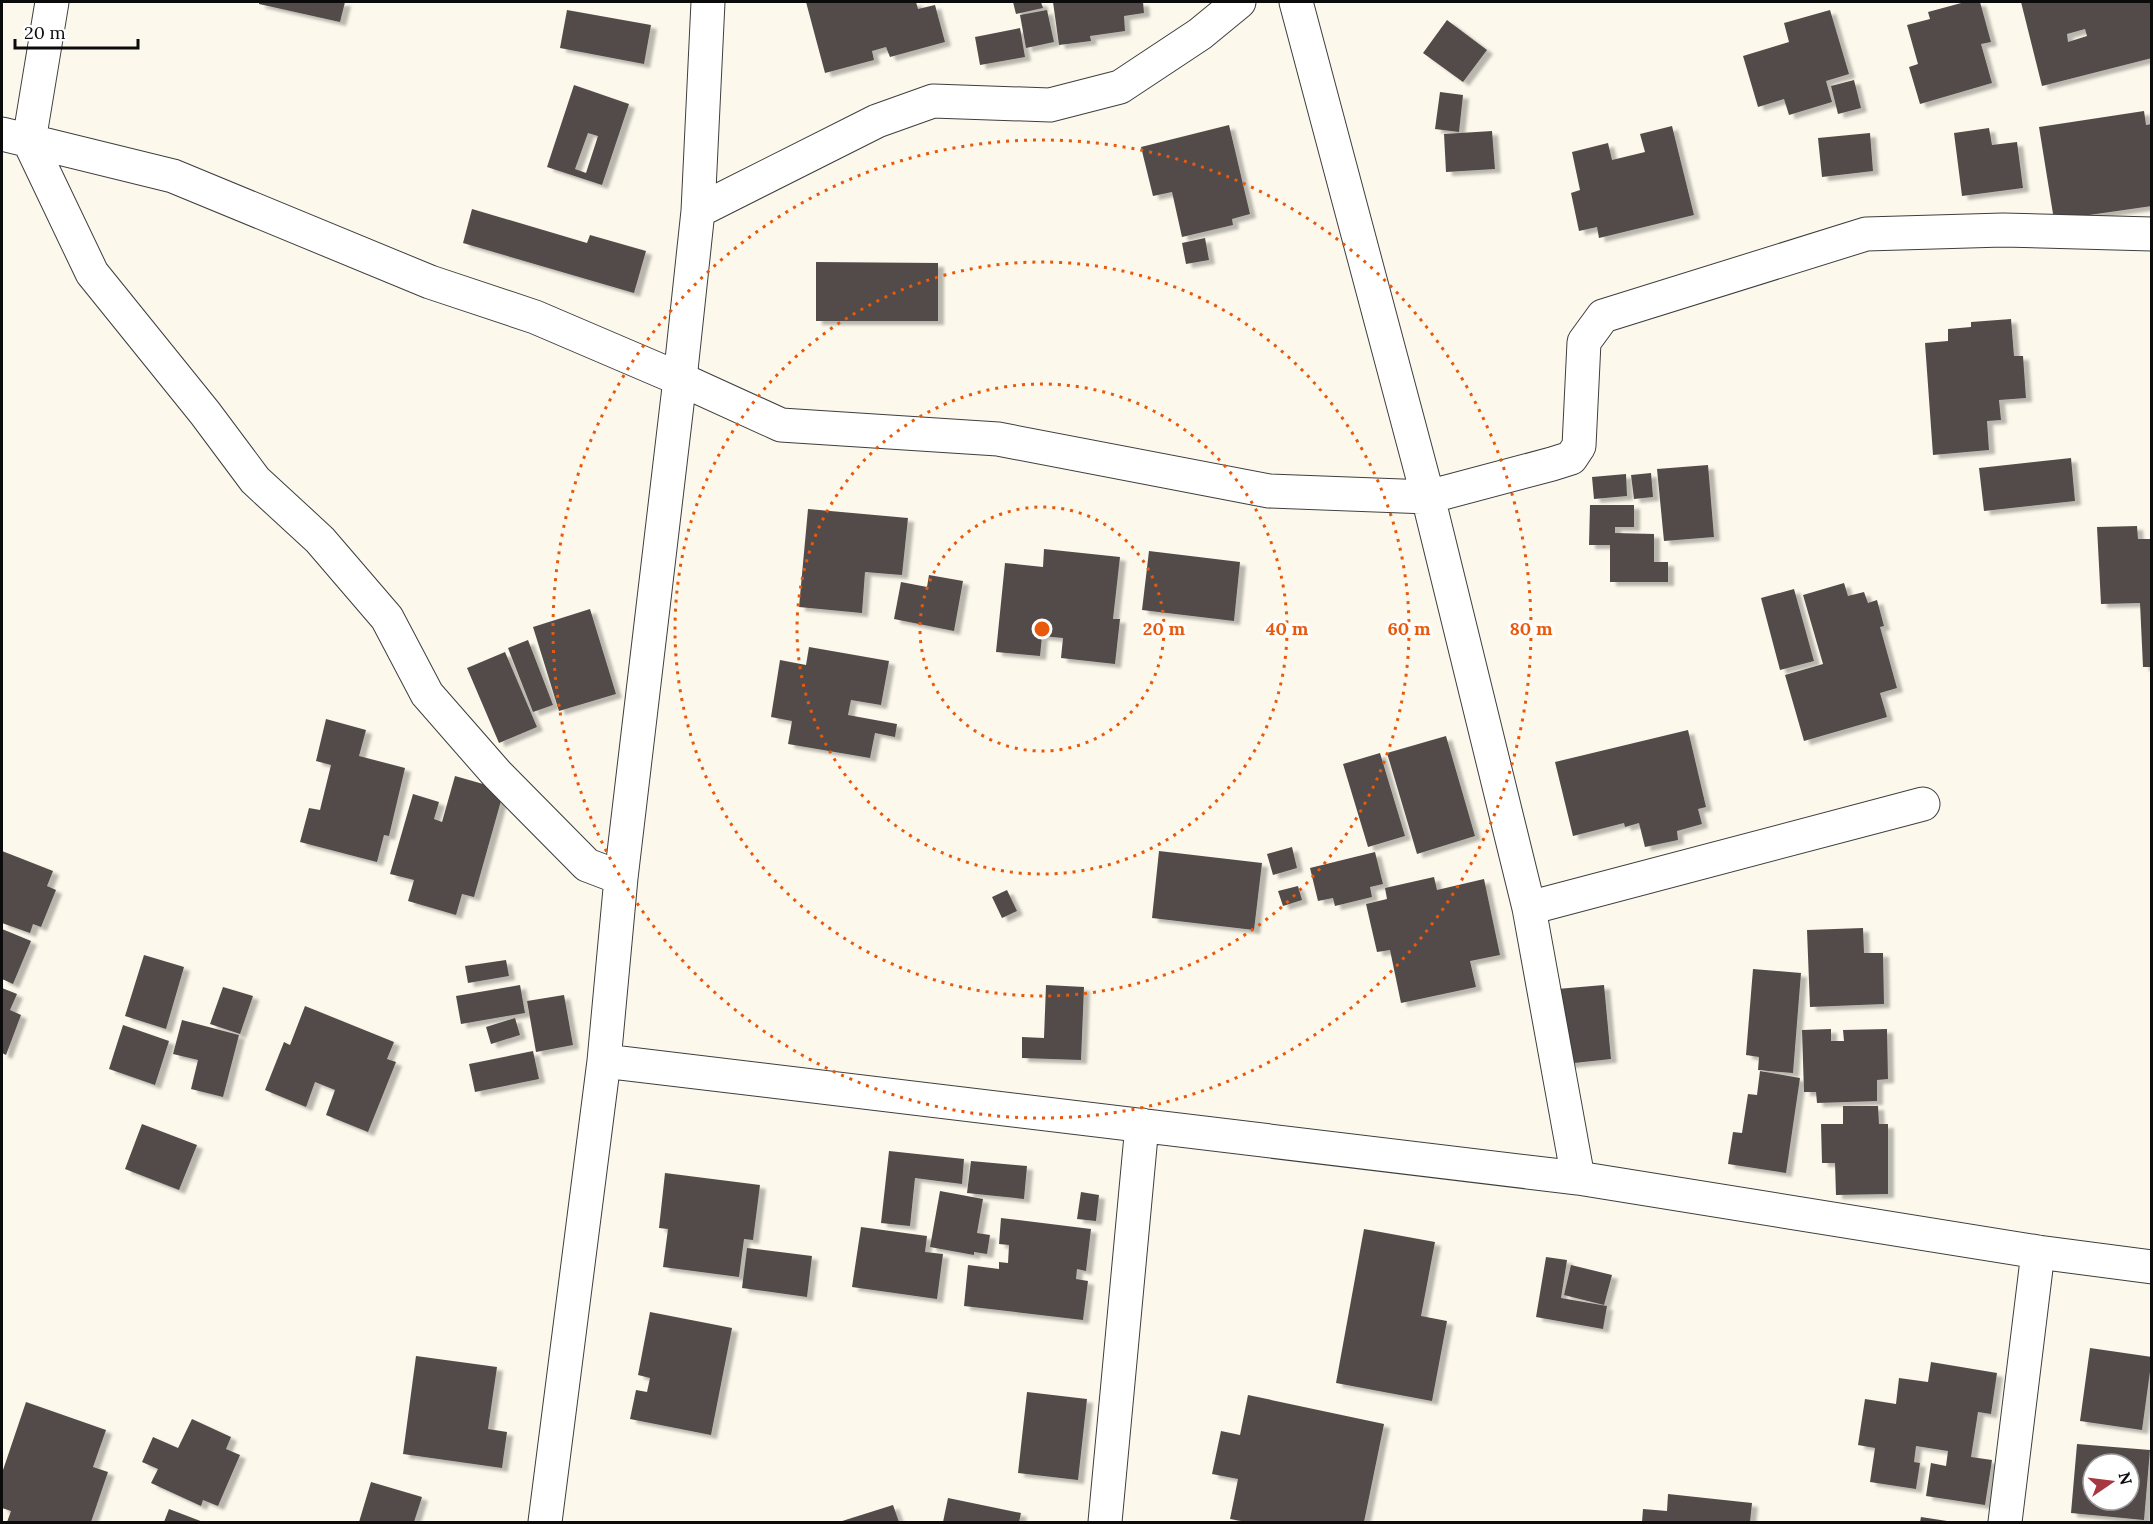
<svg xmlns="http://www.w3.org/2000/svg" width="2153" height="1524" font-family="Lora,serif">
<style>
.building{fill:#524c49;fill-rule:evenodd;filter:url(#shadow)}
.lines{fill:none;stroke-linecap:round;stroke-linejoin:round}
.minor-casing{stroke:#3e3e3e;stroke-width:35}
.minor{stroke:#fff;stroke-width:33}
.ring{fill:none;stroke:#e8590c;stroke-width:3;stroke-dasharray:3 6}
.centre{fill:#e8590c;stroke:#fff;stroke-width:3}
.ring-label{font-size:18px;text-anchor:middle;font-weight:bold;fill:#e8590c;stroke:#fff;stroke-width:6;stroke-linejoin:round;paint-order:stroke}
</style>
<defs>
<filter id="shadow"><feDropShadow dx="6" dy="4" stdDeviation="1.5" flood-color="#0004"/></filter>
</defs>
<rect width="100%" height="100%" fill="#fcf8ec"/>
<!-- building -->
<path class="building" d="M259 2H345L340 22 259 4Z
M806 2H916L918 9 935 5 945 42 890 57 886 47 872 51 874 60 825 73Z
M1013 2H1041L1043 8 1016 14Z
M1053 2H1143L1144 13 1124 16 1125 31 1090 36 1091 41 1059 45Z
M1965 2H1980L1991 42 1981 44 1992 83 1920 104 1909 67 1918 64 1907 25 1930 19 1928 12Z
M2021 2H2152V58L2042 86ZM2085 29 2087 36 2068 42 2067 34Z
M567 10 651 25 644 64 560 48Z
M1047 10 1054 42 1026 48 1020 15Z
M1830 10 1849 74 1826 81 1832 102 1789 115 1784 99 1758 107 1743 56 1789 42 1784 23Z
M1447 20 1487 50 1463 82 1423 53Z
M1020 28 1025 57 980 65 975 37Z
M1854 80 1861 108 1838 114 1831 86Z
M574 85 629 104 602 185 547 167ZM588 133 598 136 586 173 575 169Z
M1440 92 1463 95 1459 132 1435 129Z
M2144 111 2146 125 2152 124V206L2054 220 2039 127Z
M1229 125 1250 214 1232 219 1233 225 1182 237 1172 192 1153 196 1141 147Z
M1672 126 1694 215 1599 238 1597 227 1579 231 1571 193 1580 190 1572 152 1608 143 1612 160 1645 152 1640 134Z
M1989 128 1992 145 2017 142 2023 188 1962 196 1954 133Z
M1492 131 1495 169 1446 172 1444 134Z
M1870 133 1873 171 1822 177 1818 138Z
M472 209 587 243 590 235 646 251 634 293 463 243Z
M1205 238 1209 260 1186 264 1182 243Z
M816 262 938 263V321H816Z
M2011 319 2014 356H2023L2026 398 1999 400 2001 420 1987 421 1989 450 1933 455 1925 343 1948 341V329L1971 327V322Z
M2071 458 2075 501 1984 511 1979 468Z
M1708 465 1714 537 1664 541 1657 469Z
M1651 473 1653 497 1634 499 1631 475Z
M1626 474 1627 496 1594 499 1592 477Z
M1590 505H1634V527H1615V533L1654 534V562H1668V582H1610V545H1589Z
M808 509 908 518 902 575 865 572 862 613 799 607Z
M2137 526 2138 539H2152V667H2143L2140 603 2101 604 2097 527Z
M1044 549 1120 557 1113 619H1120L1115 664 1061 658 1063 638 1042 636 1040 656 996 652 1005 563 1043 567Z
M1149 551 1240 562 1234 621 1142 610Z
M929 575 963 581 954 631 894 619 901 582 927 587Z
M1844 583 1848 596 1864 592 1868 603 1877 600 1884 626 1880 627 1897 688 1880 693 1887 717 1804 741 1785 675 1823 664 1803 595Z
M1794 589 1814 661 1780 670 1761 598Z
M590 609 616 694 559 711 533 627Z
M528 640 553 705 533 712 508 648Z
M809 647 889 661 881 705 851 700 848 715 897 724 895 737 875 733 870 758 788 744 792 721 771 717 780 660 806 665Z
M505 652 537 727 499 743 467 668Z
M326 719 366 730 359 756 405 768 389 836 384 835 377 862 300 842 309 808 320 810 331 765 316 761Z
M1688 730 1706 807 1698 809 1702 824 1677 831 1678 840 1645 847 1639 823 1625 827 1624 823 1573 836 1555 762Z
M1446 736 1475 836 1417 854 1387 753Z
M1380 753 1405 836 1368 847 1343 764Z
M455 776 504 790 474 897 462 894 456 915 408 901 414 880 390 874 413 794 439 802 434 819 442 822Z
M1292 847 1297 868 1273 875 1267 854Z
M2 851 53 871 47 886 56 890 41 927 33 924 30 933 2 923Z
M1159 851 1262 863 1254 930 1152 918Z
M1375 852 1383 884 1370 887 1372 897 1335 906 1333 898 1318 901 1310 868Z
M1434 877 1437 890 1484 879 1500 955 1470 961 1476 987 1401 1003 1390 950 1377 952 1366 904 1387 899 1385 888Z
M1298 886 1302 900 1283 906 1278 891Z
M1007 890 1017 911 1002 918 992 897Z
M1863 928 1864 953H1883L1884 1004 1810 1007 1807 930Z
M2 929 31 941 13 984 2 979Z
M144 955 184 967 166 1029 125 1016Z
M506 960 509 976 468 983 465 966Z
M1753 969 1801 973 1793 1073 1758 1070 1759 1057 1746 1055Z
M520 985 525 1013 461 1024 456 996Z
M1046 985 1084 987 1081 1060 1022 1058V1037L1044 1038Z
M1604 985 1611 1059 1565 1064 1557 989Z
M223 987 253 996 240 1034 210 1024Z
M2 988 17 994 10 1010 21 1015 6 1055 2 1053Z
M564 995 573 1045 536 1052 527 1001Z
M305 1006 394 1042 387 1059 396 1062 368 1132 326 1115 335 1090 315 1082 306 1107 265 1090 284 1042 290 1045Z
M515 1018 520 1035 491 1044 486 1027Z
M182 1020 239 1035 223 1097 191 1089 198 1060 173 1054Z
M123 1025 169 1041 155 1085 109 1069Z
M1831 1029V1041H1844L1843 1030 1887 1029 1888 1079 1877 1080V1101L1817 1103 1816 1092H1804L1802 1030Z
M533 1051 539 1079 475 1092 469 1064Z
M1760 1071 1800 1078 1786 1173 1728 1164 1733 1132 1742 1133 1748 1094 1757 1095Z
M1843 1106H1878L1879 1124H1888V1194L1836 1195 1835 1163H1822L1821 1124H1843Z
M142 1124 197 1145 179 1190 125 1169Z
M889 1151 964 1159 962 1184 915 1178 910 1226 881 1223Z
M971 1161 1027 1166 1024 1199 967 1193Z
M665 1173 760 1185 753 1240 744 1239 739 1277 663 1267 668 1229 659 1228Z
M940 1191 983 1199 977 1233 990 1235 987 1254 974 1252V1255L930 1247Z
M1081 1192 1099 1195 1096 1221 1077 1219Z
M1001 1218 1091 1229 1086 1271 1077 1269 1076 1279 1088 1281 1083 1320 964 1306 968 1265 999 1269V1262L1008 1263 1009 1245 999 1244Z
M861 1227 927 1236 925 1252 943 1254 937 1299 852 1287Z
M1364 1229 1435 1242 1421 1316 1447 1321 1432 1401 1336 1383Z
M747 1248 812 1256 807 1297 742 1288Z
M1546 1257 1567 1260 1561 1298 1607 1306 1603 1329 1536 1317Z
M1571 1265 1612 1275 1604 1305 1564 1295Z
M650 1312 732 1328 711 1435 630 1419 636 1390 647 1392 650 1378 638 1375Z
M2090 1348 2152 1357 2142 1430 2080 1421Z
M416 1356 497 1367 488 1429 507 1432 502 1468 403 1454Z
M1931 1362 1997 1373 1991 1414 1978 1412 1971 1457 1992 1460 1985 1505 1926 1496 1931 1463 1946 1466 1948 1451 1916 1446 1914 1462 1920 1463 1916 1489 1870 1482 1875 1448 1858 1445 1865 1399 1896 1404 1899 1378 1928 1382Z
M1027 1392 1087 1399 1078 1480 1018 1473Z
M1248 1395 1384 1424 1364 1522H1247L1230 1519 1238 1479 1212 1474 1221 1431 1240 1435Z
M26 1402 106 1430 93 1467 108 1472 91 1522H7L11 1511 2 1508V1473Z
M192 1419 231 1437 226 1449 240 1455 218 1506 203 1500 201 1506 151 1483 158 1469 142 1462 153 1437 178 1448Z
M2077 1444 2150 1450 2144 1520 2071 1513ZM2093 1464H2129V1500H2093Z
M371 1482 422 1497 414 1522H359Z
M1668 1494 1752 1503 1750 1522H1642L1643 1509 1667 1511Z
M948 1498 1021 1513 1019 1522H943Z
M893 1505 899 1522H839Z
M169 1509 203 1522H164Z
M1921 1517 1947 1521 1946 1522H1920Z"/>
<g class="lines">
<defs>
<path id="minor" d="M52 2 29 141 92 273 205 413 255 480 320 540 387 618 427 694 497 774 587 865 621 878
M1296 2 1428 497 1529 908 1578 1178
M2 134 173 176 430 282 535 317 680 379 781 425 998 439 1269 491 1428 497 1552 464 1571 458 1579 446 1584 342 1603 316 1866 234 2003 230 2152 234
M698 211 877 121 933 101 1050 105 1120 87 1200 34 1239 2
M1529 908 1923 804
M604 1061 1578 1178 2038 1252 2152 1267
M545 1522 604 1061 621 878 680 379 698 211 708 2
M1105 1522 1142 1125
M2005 1522 2038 1252"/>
</defs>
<!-- minor casing -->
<use href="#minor" class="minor-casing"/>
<!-- minor -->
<use href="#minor" class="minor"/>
</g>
<!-- distance rings -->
<g class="ring">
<circle cx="1042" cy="629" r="122"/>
<circle cx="1042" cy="629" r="245"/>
<circle cx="1042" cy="629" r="367"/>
<circle cx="1042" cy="629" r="489"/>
</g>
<circle cx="1042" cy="629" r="9" class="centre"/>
<g class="ring-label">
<text x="1164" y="635">20 m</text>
<text x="1287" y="635">40 m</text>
<text x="1409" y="635">60 m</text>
<text x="1531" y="635">80 m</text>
</g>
<!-- border -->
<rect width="2153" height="1524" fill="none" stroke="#0b0b0b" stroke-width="6"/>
<!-- north arrow -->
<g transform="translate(2111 1482) rotate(76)"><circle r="28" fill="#ffffff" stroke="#9d9d9d" stroke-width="1.5"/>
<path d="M0-4.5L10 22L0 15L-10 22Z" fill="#a73740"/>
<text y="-9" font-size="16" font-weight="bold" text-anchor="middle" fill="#0b0b0b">N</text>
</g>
<!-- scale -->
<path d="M15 39v9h123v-9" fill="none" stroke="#0b0b0b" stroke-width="3"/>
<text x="24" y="39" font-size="18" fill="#0b0b0b" stroke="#ffffff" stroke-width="4.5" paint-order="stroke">20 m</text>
</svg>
